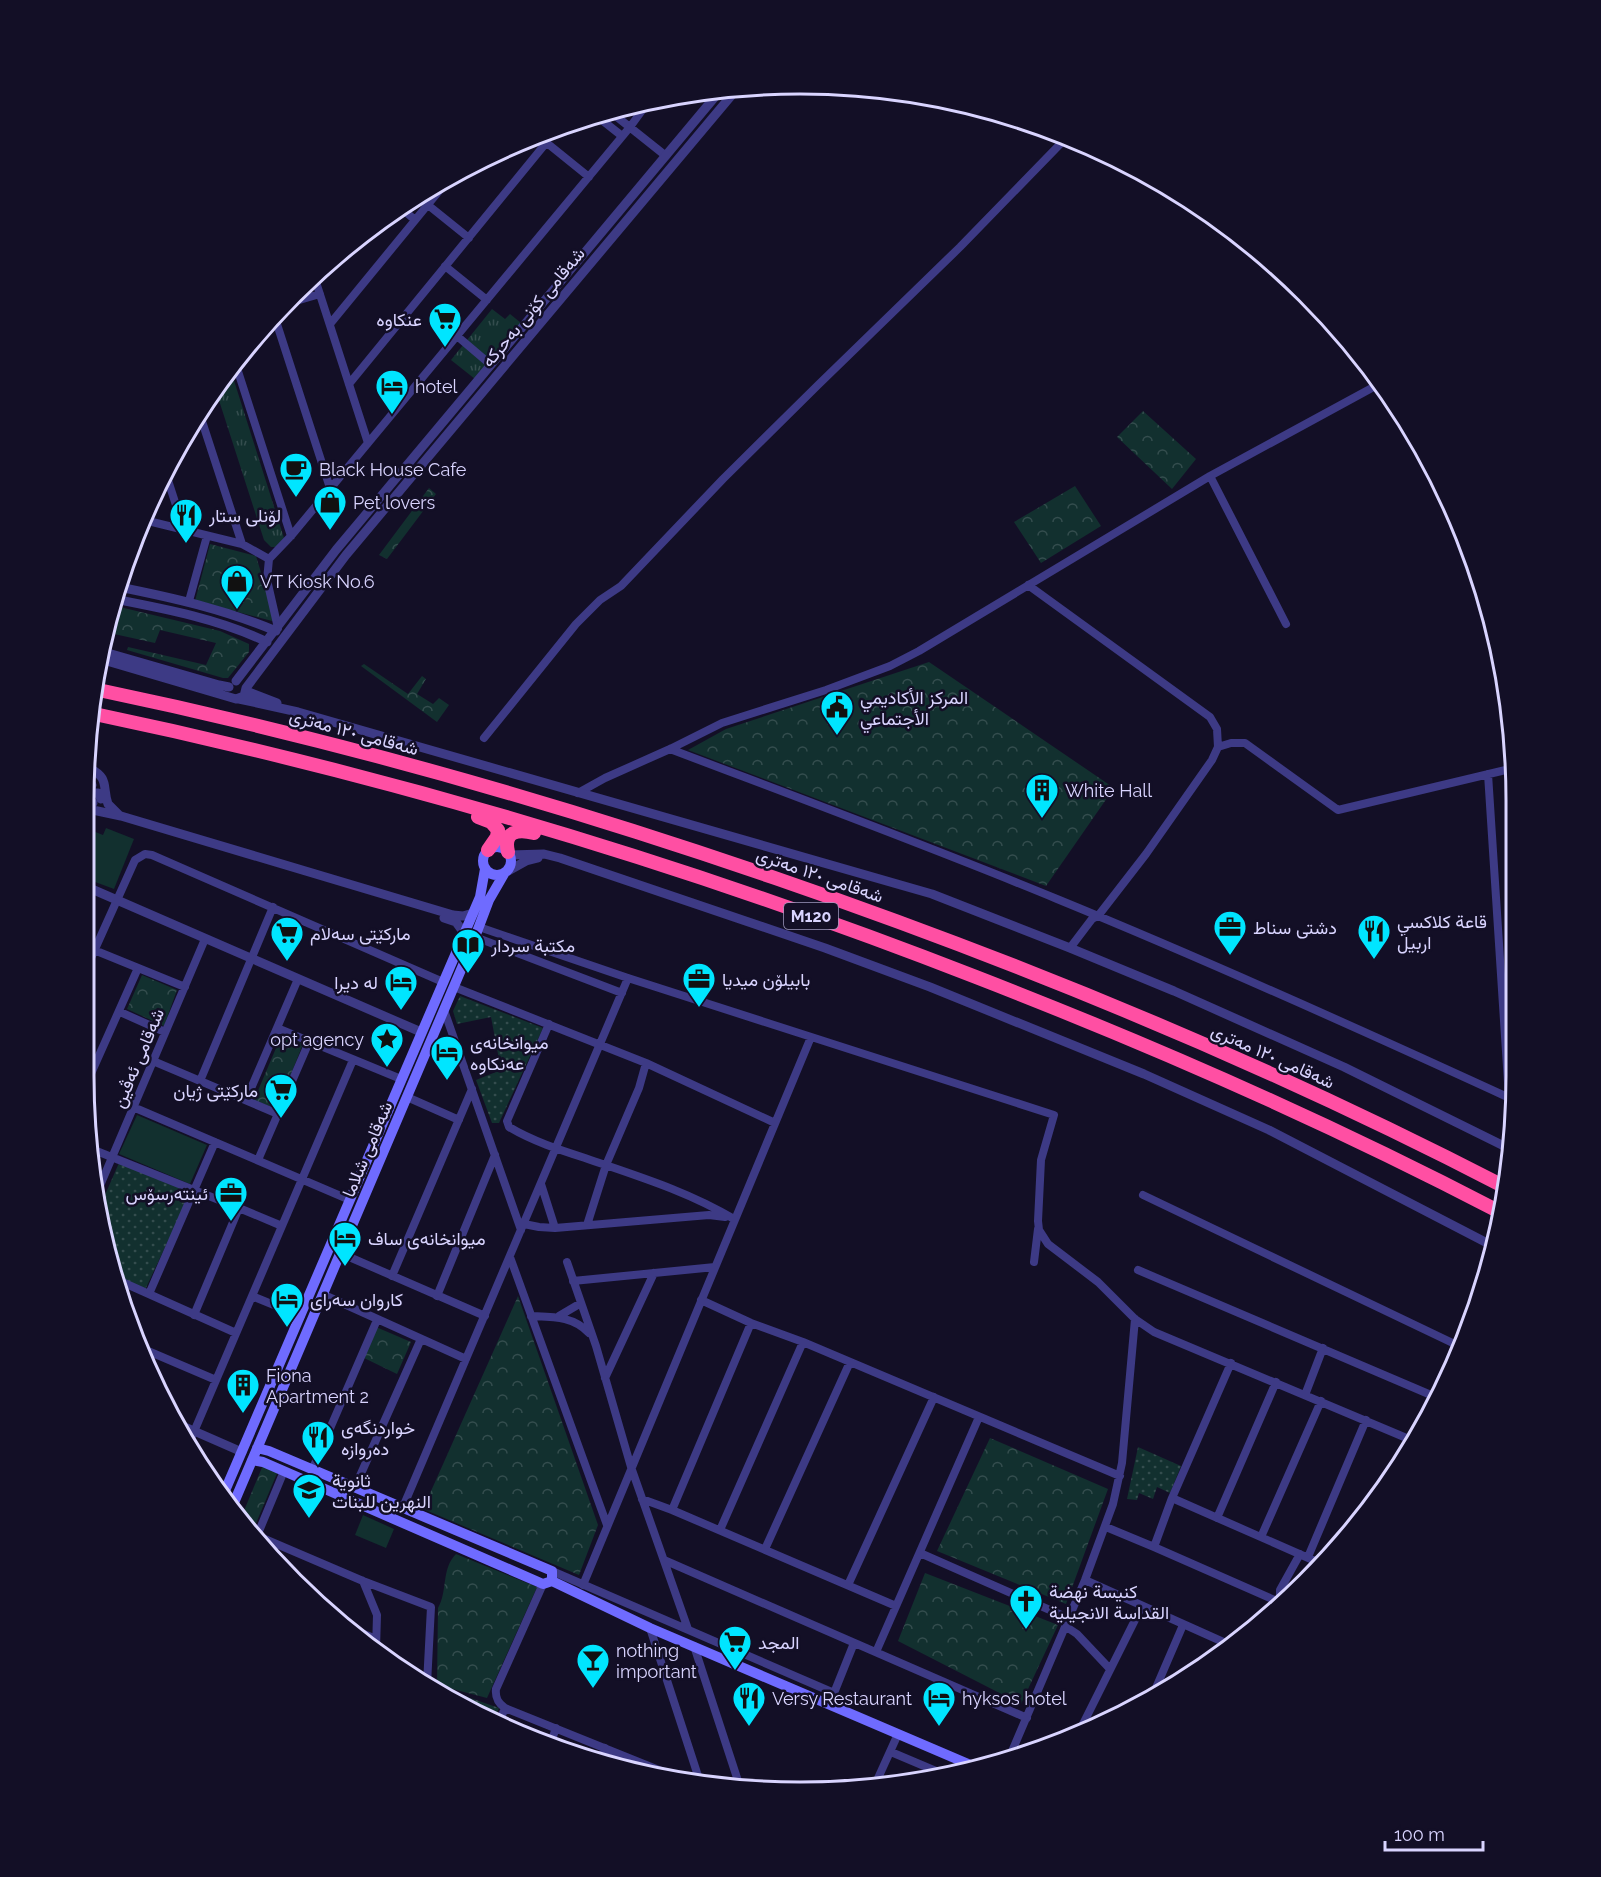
<svg xmlns="http://www.w3.org/2000/svg" width="1601" height="1877" font-family="Raleway,Vazirmatn,sans-serif">
<style>
.grass{fill:url(#grass-tufts)}
.forest{fill:url(#forest-crowns)}
.garden{fill:url(#garden-dots)}
.pitch{fill:#12302f}
.lines{fill:none;stroke-linecap:round;stroke-linejoin:round}
.minor{stroke:#3d3a85;stroke-width:8}
.tertiary{stroke:#3d3a85;stroke-width:9}
.secondary{stroke:#6f6bff;stroke-width:10}
.motorway{stroke:#ff4fa3;stroke-width:14}
.labels{text-anchor:middle;dominant-baseline:central;stroke-width:5;stroke-linejoin:round;paint-order:stroke}
.shield{fill:#130f26;stroke:#9e99be;stroke-width:1.5}
.shield-label{font-size:16px;font-weight:bold;fill:#d9d4ff}
.street-label{font-size:18px;fill:#d9d4ff;stroke:#130f26}
.poi-label{font-size:18px;fill:#d9d4ff;stroke:#130f26;text-anchor:start}
.rim{fill:none;stroke:#d9d4ff;stroke-width:3}
</style>
<defs>
<pattern id="grass-tufts" width="24" height="20" patternUnits="userSpaceOnUse" patternTransform="scale(1.5)"><rect width="24" height="20" fill="#12302f"/><path d="M3 7l-1-3M5 7V3M7 7l1-3M15 17l-1-3M17 17v-4M19 17l1-3" fill="none" stroke="#344d4e"/></pattern>
<pattern id="forest-crowns" width="20" height="18" patternUnits="userSpaceOnUse" patternTransform="scale(1.5)"><rect width="20" height="18" fill="#12302f"/><path d="M2 6a3 3 0 1 1 6 0M12 15a3 3 0 1 1 6 0" fill="none" stroke="#344d4e"/></pattern>
<pattern id="garden-dots" width="8" height="8" patternUnits="userSpaceOnUse" patternTransform="scale(1.5)"><rect width="8" height="8" fill="#12302f"/><path d="M2 2h.1M6 6h.1" fill="none" stroke="#344d4e" stroke-width="1.8" stroke-linecap="round"/></pattern>
</defs>
<rect width="100%" height="100%" fill="#130f26"/>
<!-- grass -->
<path class="grass" d="M492 309 505 319 510 314 521 323 475 379 451 360Z
M230 368 284 538 276 547H271L264 540 216 391Z"/>
<!-- forest -->
<path class="forest" d="M1143 411 1196 459 1172 489 1117 437Z
M1075 486 1101 526 1041 563 1014 522Z
M429 488 436 494 387 559 379 555Z
M210 544 256 556 276 622 195 601Z
M113 604 124 608 220 631 249 644V652L228 678H223L127 650 128 647 206 665 216 643 160 630 155 643 105 632Z
M929 662 1114 788 1046 886 688 750 726 729Z
M364 664 408 694 422 676 426 679 417 694 433 704 439 698 449 705 437 722 361 666Z
M142 975 177 990 164 1026 127 1009Z
M282 1034 303 1044 277 1109 254 1100Z
M518 1296 598 1525 579 1575 423 1509Z
M376 1327 411 1342 397 1374 362 1357Z
M990 1438 1108 1489 1066 1604 937 1551Z
M263 1465 278 1471 254 1528 245 1524 241 1518Z
M456 1554 537 1587 487 1698 437 1685 438 1608C448 1591 441 1569 456 1554Z
M925 1573 1058 1625 1021 1704 898 1641Z"/>
<!-- garden -->
<path class="garden" d="M460 996 543 1028 499 1123H492L476 1080 501 1070 491 1017 457 1024 453 1011Z
M119 1163 191 1192 144 1292 115 1279 108 1262 101 1204Z
M1138 1447 1181 1466 1170 1493 1157 1487 1153 1499 1139 1493 1137 1500 1127 1499Z
M433 1685 499 1708 495 1718 433 1687Z"/>
<!-- pitch -->
<path class="pitch" d="M106 828 134 839 114 889 87 879 88 829 103 835Z
M137 1115 207 1145 190 1184 119 1154Z
M363 1515 394 1529 386 1548 355 1535Z"/>
<g class="lines">
<!-- minor -->
<path class="minor" d="M612 113 666 156
M598 117 622 136
M537 135 589 177
M428 205 469 238
M400 207 415 220
M445 266 487 300
M314 276 368 443
M289 303 320 294
M275 318 330 488
M330 324 448 180
M457 336 491 365
M235 362 291 536
M349 384 546 143
M200 415 242 544
M165 471 184 530
M1210 476 1286 624
M144 520 242 544 269 559
M1028 585 1210 717 1217 729 1218 747 1231 743H1245L1338 810 1514 768
M189 601 207 536
M278 628 267 580 269 559 291 536 630 127 649 101
M484 738 576 624 600 600 621 586 723 479 818 385 960 247 1068 136
M670 749C799 798 929 846 1057 899 1211 962 1364 1031 1516 1101
M1488 774 1509 1098
M578 793 605 778 670 749 722 723 826 690 890 666 919 651 1210 476 1381 383
M479 927 628 978 1054 1115 1041 1160 1038 1221 1039 1230 1048 1244 1098 1282 1135 1319 1154 1332 1416 1442
M475 937 622 993
M1070 948 1092 919 1098 916 1146 854 1212 760 1218 747
M94 950 185 987
M86 969 135 860 145 854 152 855 443 982
M454 987 646 1063 775 1123
M444 1010 521 1230
M120 1012 165 1032
M549 1024 507 1121 509 1127C532 1141 560 1150 585 1158 637 1176 687 1191 734 1219
M277 1028 401 1079
M153 1061 278 1114
M200 1081 273 907
M85 1087 138 968
M407 1097 459 1120
M246 1100 298 979
M133 1107 350 1200
M94 1150 239 1208 282 1226
M258 1160 309 1042
M541 1184 555 1228
M99 1188 205 939
M1143 1195 1461 1347
M524 1224 539 1227 555 1228 709 1215 725 1217
M587 1225 606 1165 639 1088 646 1063
M340 1253 485 1316
M510 1257 607 1525
M567 1262 596 1346 631 1467 688 1629
M1034 1262 1038 1229
M1138 1270 1438 1398
M392 1276 472 1089
M573 1281 715 1267
M117 1284 122 1282 236 1333
M149 1294 215 1142
M322 1294 466 1359
M252 1296 301 1316
M437 1296 495 1155
M701 1300 751 1323 803 1342 1120 1476
M194 1315 239 1208
M531 1316C553 1317 573 1316 589 1333
M559 1316 581 1303
M141 1348 216 1380
M605 1378 654 1273
M1305 1395 1323 1348
M190 1441 353 1060
M312 1470 377 1320
M355 1487 421 1339
M1172 1498 1322 1564
M642 1499 672 1510 896 1606
M403 1507 628 978
M672 1510 751 1323
M1217 1518 1276 1382
M1106 1527 1154 1547 1279 1602
M720 1530 803 1342
M251 1533 363 1581 431 1607 427 1684
M257 1536 284 1471
M1261 1537 1321 1401
M1154 1547 1172 1498 1231 1363
M765 1549 850 1362
M920 1553 1068 1618
M1308 1557 1366 1420
M664 1560 1027 1718
M552 1571 834 1693 854 1643
M1085 1580 1230 1645
M363 1581 377 1615 376 1649
M543 1584 496 1689C495 1698 498 1703 505 1708L691 1783
M583 1585 811 1037
M848 1585 934 1397
M1280 1601V1590L1300 1554
M1065 1626 1077 1634 1110 1669
M650 1628 701 1785
M354 1630 376 1639
M694 1646 740 1787
M876 1652 979 1417
M1152 1697 1183 1625
M500 1720 505 1708
M1076 1738 1142 1606
M550 1745 556 1728
M891 1752 943 1774
M1010 1756 1085 1580 1113 1504 1122 1463 1135 1319
M599 1762 605 1748
M874 1787 898 1734"/>
<!-- tertiary -->
<path class="tertiary" d="M119 587C174 598 223 609 276 631
M114 599C166 609 219 619 267 642
M101 651 219 685 229 687
M100 659 236 699 244 696 246 688 346 555 736 90
M236 681 336 550 719 92
M246 691 277 703
M239 699 298 712 932 894 1070 948 1174 991 1344 1067 1510 1149
M89 768C110 778 102 787 108 804L119 815
M89 792 92 785 89 780
M93 803 89 798 92 793H98L101 799
M88 809 121 816 453 915 463 916 473 913
M510 855 544 854 560 858 825 948 930 987 1144 1074 1269 1130 1491 1245
M508 871 526 861 538 858
M87 887 421 1032
M444 918 456 922 464 933
M178 1424 242 1452"/>
<!-- secondary -->
<path class="secondary" d="M483 861a14 14 0 1 1 28 0a14 14 0 1 1-28 0Z
M257 1448 269 1451 552 1571V1581
M252 1460 263 1462 543 1584 552 1581 650 1628 973 1766
M224 1493 480 897 485 869
M233 1505 475 937 489 900 504 874"/>
<!-- motorway -->
<path class="motorway" d="M94 689C325 737 552 801 775 878 1025 964 1269 1065 1503 1186
M90 713C392 776 689 865 976 977 1154 1046 1329 1123 1498 1211
M478 817 491 822 498 830 497 837 488 850
M508 852C503 831 518 829 534 833"/>
</g>
<!-- icons -->
<defs>
<symbol id="supermarket-pin" viewBox="-11 -11 22 30"><path d="M0 17L-7.5 6A9.5 9.5 0 1 1 7.5 6Z" fill="#00e5ff" stroke="#130f26"/><path d="M-6-5.5h2.5l.6 2H6L4.5 2H-2.5L-4.4-4H-6ZM-1.5 3.2a1.3 1.3 0 1 0 .1 0ZM3 3.2a1.3 1.3 0 1 0 .1 0Z" fill="#111"/></symbol>
<symbol id="hotel-pin" viewBox="-11 -11 22 30"><path d="M0 17L-7.5 6A9.5 9.5 0 1 1 7.5 6Z" fill="#00e5ff" stroke="#130f26"/><path d="M-6-4.5h1.5V1H6V5H4.5V3h-9V5H-6ZM-4 0a1.8 1.8 0 1 1 3.6 0ZM.5 0V-2.5h3Q6-2.5 6 0Z" fill="#111"/></symbol>
<symbol id="cafe-pin" viewBox="-11 -11 22 30"><path d="M0 17L-7.5 6A9.5 9.5 0 1 1 7.5 6Z" fill="#00e5ff" stroke="#130f26"/><path d="M-5.5-4.5H6V0H3Q3 3.5 0 3.5H-2.5Q-5.5 3.5-5.5 0ZM3-3.2v2h1.7v-2ZM-6 4.5H4V6H-6Z" fill="#111"/></symbol>
<symbol id="shop-pin" viewBox="-11 -11 22 30"><path d="M0 17L-7.5 6A9.5 9.5 0 1 1 7.5 6Z" fill="#00e5ff" stroke="#130f26"/><path d="M-5-2.5h2.3a2.7 3.5 0 0 1 5.4 0H5L5.5 6h-11ZM-1.5-2.5h3a1.5 2.3 0 0 0-3 0Z" fill="#111"/></symbol>
<symbol id="restaurant-pin" viewBox="-11 -11 22 30"><path d="M0 17L-7.5 6A9.5 9.5 0 1 1 7.5 6Z" fill="#00e5ff" stroke="#130f26"/><path d="M-5-6h1v4h1v-4h1v4h1v-4h1v5L-1.5 .5V6h-2V.5L-5-1ZM5-6V6H3V1.5H1.5Q1.5-4 5-6Z" fill="#111"/></symbol>
<symbol id="civic-pin" viewBox="-11 -11 22 30"><path d="M0 17L-7.5 6A9.5 9.5 0 1 1 7.5 6Z" fill="#00e5ff" stroke="#130f26"/><path d="M-.6-6.5H3V-4.5H.6V-3L4-1V1h2V6H-6V1h2V-1L-.6-3ZM-1.2 2.5V6h2.4V2.5Z" fill="#111"/></symbol>
<symbol id="building-pin" viewBox="-11 -11 22 30"><path d="M0 17L-7.5 6A9.5 9.5 0 1 1 7.5 6Z" fill="#00e5ff" stroke="#130f26"/><path d="M-4-6H4V6H1V3H-1V6H-4ZM-2.5-4.3h1.7v1.8h-1.7ZM.8-4.3h1.7v1.8H.8ZM-2.5-1h1.7V.8h-1.7ZM.8-1h1.7V.8H.8Z" fill="#111"/></symbol>
<symbol id="office-pin" viewBox="-11 -11 22 30"><path d="M0 17L-7.5 6A9.5 9.5 0 1 1 7.5 6Z" fill="#00e5ff" stroke="#130f26"/><path d="M-6-3h4V-5.5h4V-3h4V5H-6ZM-1-4.5V-3h2v-1.5ZM-6 0V1H6V0Z" fill="#111"/></symbol>
<symbol id="library-pin" viewBox="-11 -11 22 30"><path d="M0 17L-7.5 6A9.5 9.5 0 1 1 7.5 6Z" fill="#00e5ff" stroke="#130f26"/><path d="M-6-4Q-3-5.5-.7-3.5V5Q-3 3-6 4ZM6-4Q3-5.5 .7-3.5V5Q3 3 6 4Z" fill="#111"/></symbol>
<symbol id="sight-pin" viewBox="-11 -11 22 30"><path d="M0 17L-7.5 6A9.5 9.5 0 1 1 7.5 6Z" fill="#00e5ff" stroke="#130f26"/><path d="M0-6L1.8-2.2L6-1.7L2.9 1.2L3.7 5.4L0 3.3L-3.7 5.4L-2.9 1.2L-6-1.7L-1.8-2.2Z" fill="#111"/></symbol>
<symbol id="school-pin" viewBox="-11 -11 22 30"><path d="M0 17L-7.5 6A9.5 9.5 0 1 1 7.5 6Z" fill="#00e5ff" stroke="#130f26"/><path d="M0-5L7-2L0 1L-7-2ZM-4 1L0 2.5L4 1V4Q0 6-4 4Z" fill="#111"/></symbol>
<symbol id="church-pin" viewBox="-11 -11 22 30"><path d="M0 17L-7.5 6A9.5 9.5 0 1 1 7.5 6Z" fill="#00e5ff" stroke="#130f26"/><path d="M-1.2-6h2.4v3.5h3.3v2.4h-3.3V6h-2.4V-.1h-3.3v-2.4h3.3Z" fill="#111"/></symbol>
<symbol id="bar-pin" viewBox="-11 -11 22 30"><path d="M0 17L-7.5 6A9.5 9.5 0 1 1 7.5 6Z" fill="#00e5ff" stroke="#130f26"/><path d="M-6-5H6L.8 .8V4.5H3.5V6h-7V4.5H-.8V.8Z" fill="#111"/></symbol>
</defs>
<g fill-rule="evenodd">
<use href="#supermarket-pin" x="426" y="300" width="38" height="52"/>
<use href="#hotel-pin" x="373" y="367" width="38" height="52"/>
<use href="#cafe-pin" x="277" y="450" width="38" height="52"/>
<use href="#shop-pin" x="311" y="483" width="38" height="52"/>
<use href="#restaurant-pin" x="167" y="496" width="38" height="52"/>
<use href="#shop-pin" x="218" y="562" width="38" height="52"/>
<use href="#civic-pin" x="818" y="688" width="38" height="52"/>
<use href="#building-pin" x="1023" y="771" width="38" height="52"/>
<use href="#office-pin" x="1211" y="908" width="38" height="52"/>
<use href="#restaurant-pin" x="1355" y="912" width="38" height="52"/>
<use href="#supermarket-pin" x="268" y="914" width="38" height="52"/>
<use href="#library-pin" x="449" y="926" width="38" height="52"/>
<use href="#office-pin" x="680" y="960" width="38" height="52"/>
<use href="#hotel-pin" x="382" y="963" width="38" height="52"/>
<use href="#sight-pin" x="368" y="1020" width="38" height="52"/>
<use href="#hotel-pin" x="428" y="1033" width="38" height="52"/>
<use href="#supermarket-pin" x="262" y="1071" width="38" height="52"/>
<use href="#office-pin" x="212" y="1174" width="38" height="52"/>
<use href="#hotel-pin" x="326" y="1219" width="38" height="52"/>
<use href="#hotel-pin" x="268" y="1280" width="38" height="52"/>
<use href="#building-pin" x="224" y="1366" width="38" height="52"/>
<use href="#restaurant-pin" x="299" y="1418" width="38" height="52"/>
<use href="#school-pin" x="290" y="1471" width="38" height="52"/>
<use href="#church-pin" x="1007" y="1582" width="38" height="52"/>
<use href="#supermarket-pin" x="716" y="1623" width="38" height="52"/>
<use href="#bar-pin" x="574" y="1641" width="38" height="52"/>
<use href="#restaurant-pin" x="730" y="1679" width="38" height="52"/>
<use href="#hotel-pin" x="920" y="1679" width="38" height="52"/>
</g>
<g class="labels">
<!-- shield labels -->
<rect class="shield" x="784" y="903" width="54" height="26" rx="4.5"/>
<g class="shield-label">
<text x="811" y="916">M120</text>
</g>
<!-- street labels -->
<g class="street-label">
<text transform="translate(533 307) rotate(-50)">شەقامی کۆنی بەحرکە</text>
<text transform="translate(354 732) rotate(15)">شەقامی ١٢٠ مەتری</text>
<text transform="translate(820 875) rotate(19)">شەقامی ١٢٠ مەتری</text>
<text transform="translate(1273 1056) rotate(24)">شەقامی ١٢٠ مەتری</text>
<text transform="translate(138 1058) rotate(-67)">شەقامی ئەڤین</text>
<text transform="translate(367 1149) rotate(-67)">شەقامی شلاما</text>
</g>
<!-- poi labels -->
<g class="poi-label">
<text x="422" y="319" text-anchor="end">عنكاوه</text>
<text x="415" y="386">hotel</text>
<text x="319" y="469">Black House Cafe</text>
<text x="353" y="502">Pet lovers</text>
<text x="209" y="515">لۆنلی ستار</text>
<text x="260" y="581">VT Kiosk No.6</text>
<text x="860" y="697">المركز الأكاديمي<tspan x="860" dy="21">الأجتماعي</tspan></text>
<text x="1065" y="790">White Hall</text>
<text x="1397" y="921">قاعة كلاكسي<tspan x="1397" dy="21">اربيل</tspan></text>
<text x="1253" y="927">دشتی سناط</text>
<text x="310" y="933">مارکێتی سەلام</text>
<text x="491" y="945">مكتبة سردار</text>
<text x="722" y="979">بابیلۆن میدیا</text>
<text x="378" y="982" text-anchor="end">له ديرا</text>
<text x="364" y="1039" text-anchor="end">opt agency</text>
<text x="470" y="1042">میوانخانەی<tspan x="470" dy="21">عەنکاوە</tspan></text>
<text x="258" y="1090" text-anchor="end">مارکێتی ژیان</text>
<text x="208" y="1193" text-anchor="end">ئینتەرسۆس</text>
<text x="368" y="1238">میوانخانەی ساف</text>
<text x="310" y="1299">کاروان سەرای</text>
<text x="266" y="1375">Fiona<tspan x="266" dy="21">Apartment 2</tspan></text>
<text x="341" y="1427">خواردنگەی<tspan x="341" dy="21">دەروازە</tspan></text>
<text x="332" y="1480">ثانوية<tspan x="332" dy="21">النهرين للبنات</tspan></text>
<text x="1049" y="1591">كنيسة نهضة<tspan x="1049" dy="21">القداسة الانجيلية</tspan></text>
<text x="758" y="1642">المجد</text>
<text x="616" y="1650">nothing<tspan x="616" dy="21">important</tspan></text>
<text x="772" y="1698">Versy Restaurant</text>
<text x="962" y="1698">hyksos hotel</text>
</g>
</g>
<!-- crop -->
<path d="M0 0H1601V1877H0ZM800 94H800A706 706 0 0 1 1506 800V1076A706 706 0 0 1 800 1782H800A706 706 0 0 1 94 1076V800A706 706 0 0 1 800 94Z" fill="#130f26" fill-rule="evenodd"/>
<path class="rim" d="M800 94H800A706 706 0 0 1 1506 800V1076A706 706 0 0 1 800 1782H800A706 706 0 0 1 94 1076V800A706 706 0 0 1 800 94Z"/>
<!-- scale -->
<path d="M1385 1841v9h98v-9" fill="none" stroke="#d9d4ff" stroke-width="3"/>
<text x="1394" y="1841" font-size="18" fill="#d9d4ff" stroke="#130f26" stroke-width="4.5" paint-order="stroke">100 m</text>
</svg>
